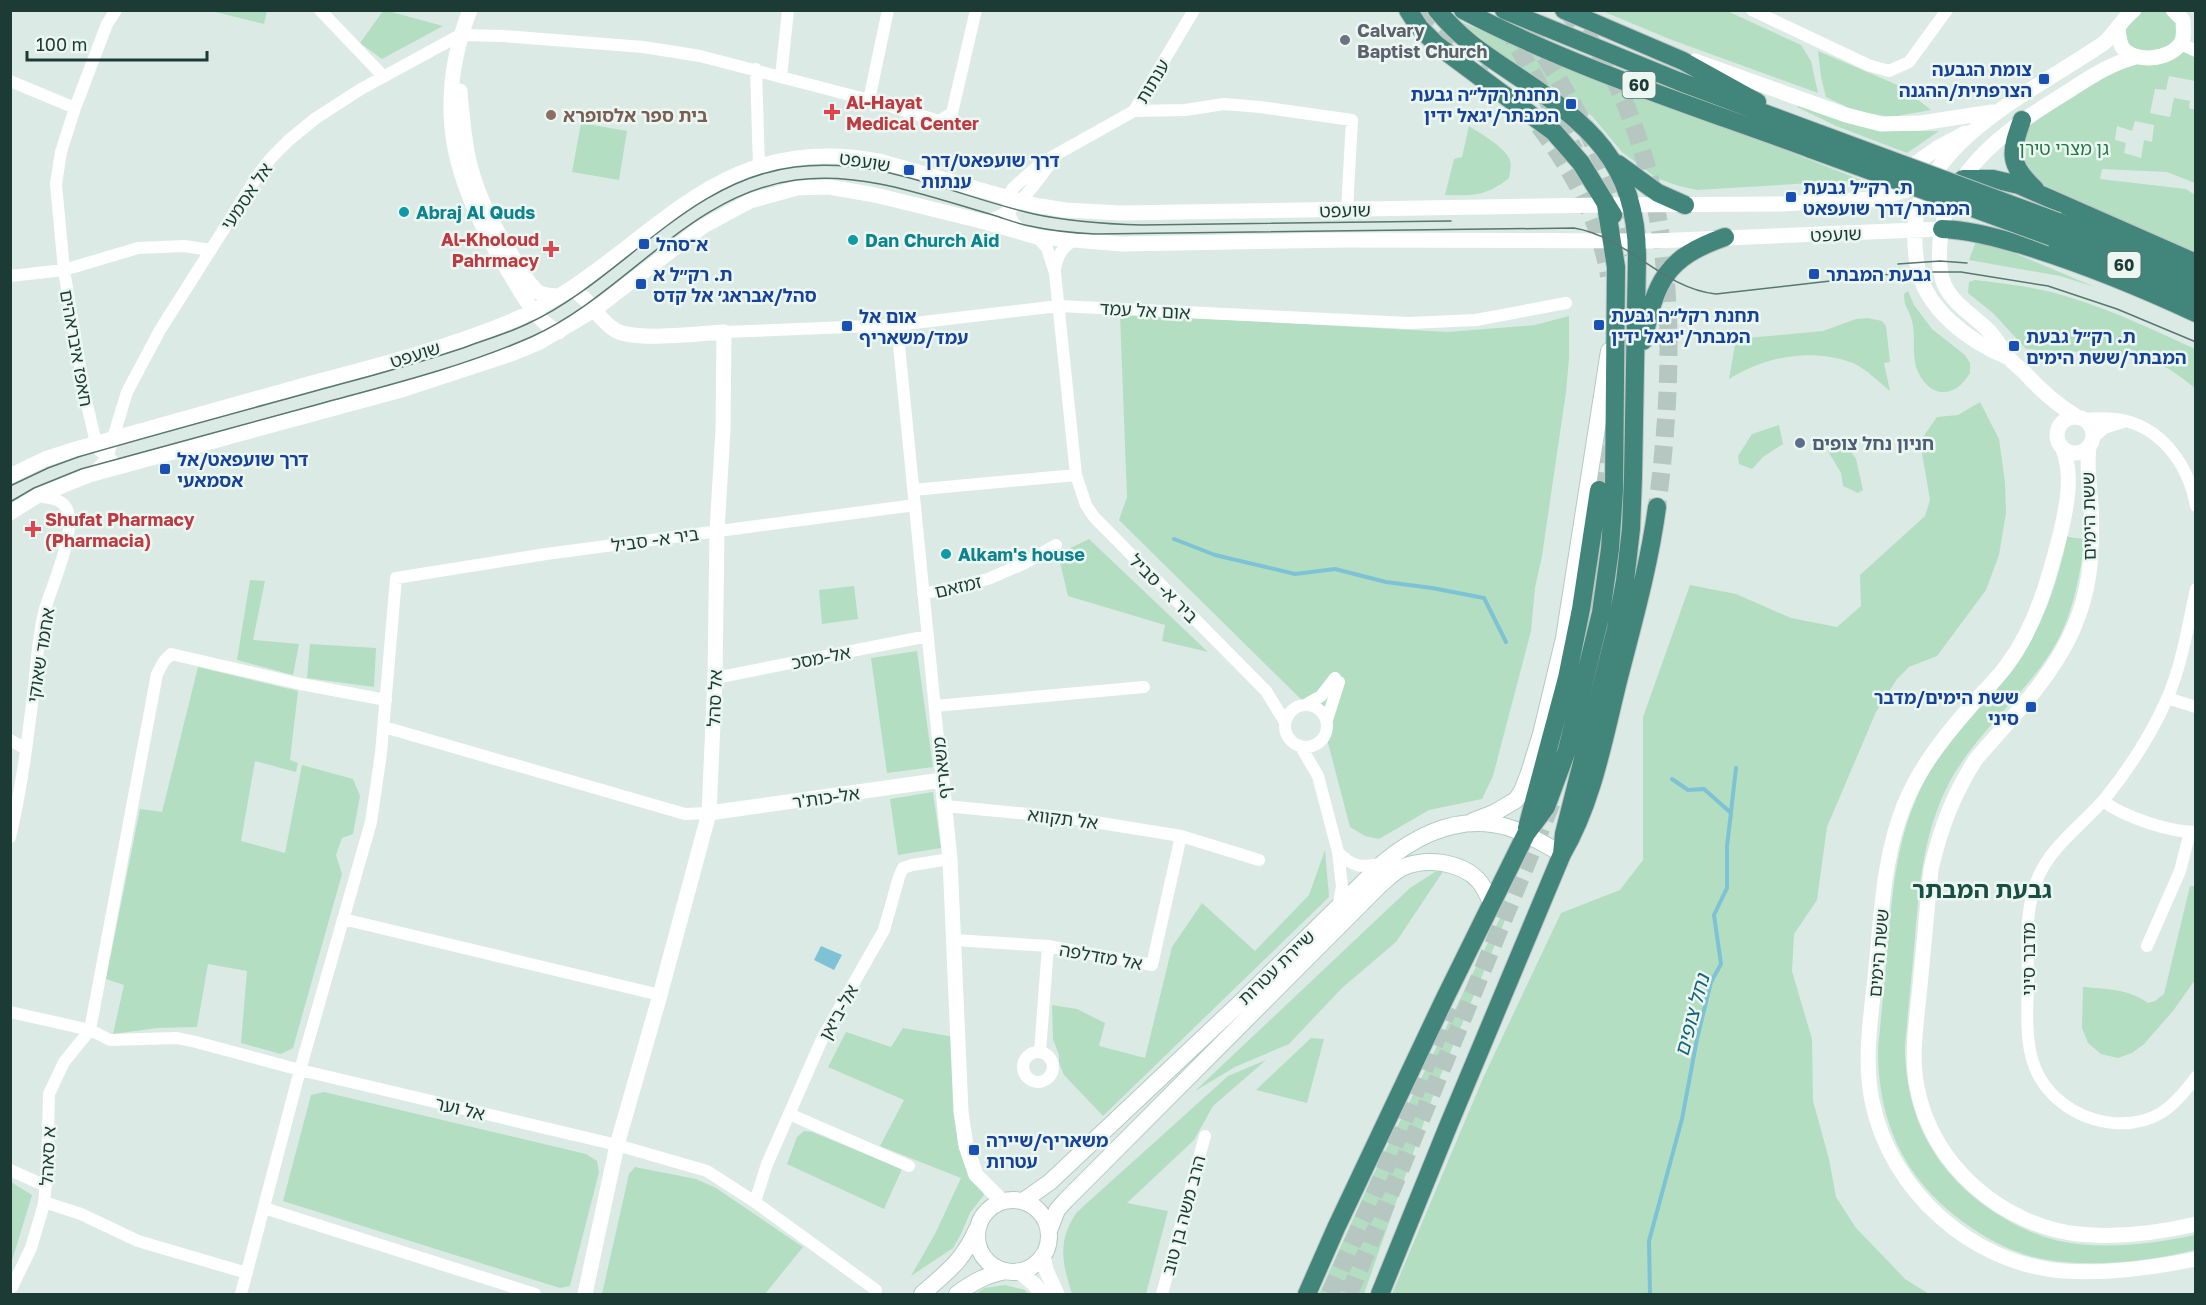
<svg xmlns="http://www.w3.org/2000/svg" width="2206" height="1305" font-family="'Golos Text','Noto Sans Hebrew',sans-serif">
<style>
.green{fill:#b3dec1;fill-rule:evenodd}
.water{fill:#7ec2d5}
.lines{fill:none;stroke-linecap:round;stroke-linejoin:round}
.stream{stroke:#7ec2d5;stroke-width:4}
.trunk-tunnel{stroke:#b6c7c2;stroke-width:18;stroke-dasharray:18 9;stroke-linecap:butt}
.secondary-casing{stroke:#afcbc2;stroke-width:18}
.trunk-casing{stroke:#bbc4c2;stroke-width:20}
.minor{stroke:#fff;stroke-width:12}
.tertiary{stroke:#fff;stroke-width:15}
.secondary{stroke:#fff;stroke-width:16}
.trunk{stroke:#42867b;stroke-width:18}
.tram{stroke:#577770;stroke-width:1.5}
.trunk-bridge-casing{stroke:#bbc4c2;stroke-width:20;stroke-linecap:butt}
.trunk-bridge{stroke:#42867b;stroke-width:18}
.worship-dot{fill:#6b7280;stroke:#edf7f2;stroke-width:2}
.transit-dot{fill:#1a4fb4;stroke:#edf7f2;stroke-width:2}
.health-dot{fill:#e0444e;stroke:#edf7f2;stroke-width:2}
.education-dot{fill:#8d6e63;stroke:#edf7f2;stroke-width:2}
.culture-dot{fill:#0f9aa8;stroke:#edf7f2;stroke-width:2}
.service-dot{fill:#5c6f8a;stroke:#edf7f2;stroke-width:2}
.labels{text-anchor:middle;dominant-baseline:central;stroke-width:5;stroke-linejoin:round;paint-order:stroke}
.shield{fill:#edf7f2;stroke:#5b736e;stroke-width:1.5}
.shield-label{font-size:16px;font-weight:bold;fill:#1d3b35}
.worship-label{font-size:18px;font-weight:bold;fill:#5b616d;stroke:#edf7f2;text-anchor:start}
.transit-label{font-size:18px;font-weight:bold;fill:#164399;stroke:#edf7f2;text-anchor:start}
.street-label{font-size:18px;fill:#1d3b35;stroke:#edf7f2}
.health-label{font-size:18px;font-weight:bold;fill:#be3a42;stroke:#edf7f2;text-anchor:start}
.education-label{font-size:18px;font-weight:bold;fill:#785e54;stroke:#edf7f2;text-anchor:start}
.park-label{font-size:18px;fill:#247548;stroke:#edf7f2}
.culture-label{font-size:18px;font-weight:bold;fill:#0d838f;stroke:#edf7f2;text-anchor:start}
.service-label{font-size:18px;font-weight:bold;fill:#4e5e75;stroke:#edf7f2;text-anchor:start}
.water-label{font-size:20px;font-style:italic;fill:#13637b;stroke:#edf7f2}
.district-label{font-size:24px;font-weight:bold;fill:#184e44;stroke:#edf7f2}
</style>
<rect width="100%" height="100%" fill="#dceae5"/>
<!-- green -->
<path class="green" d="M211 11H267L264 24Z
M383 11H388L443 26 382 59 360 43Z
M1602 11H1727L1801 45 1811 61 1818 93 1672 40Z
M2134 11H2173L2183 28 2167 54 2123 48 2124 18Z
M1461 22 1528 50 1861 180 1697 190 1679 186 1656 178 1622 152 1592 116 1494 49Z
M2183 50 2195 56V81L2169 76 2166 90 2155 89 2150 113 2170 117 2174 98 2190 101 2189 108 2195 110V183L2167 172 2102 169 2100 179 2186 189 2195 195V254L2038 182 2020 159 2027 124 2120 67ZM2135 121 2154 125 2152 142 2144 140 2141 158 2124 153 2126 143 2115 140 2117 126 2132 131Z
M1818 51 1902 87 1931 110 1891 117 1855 111 1826 97 1821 77Z
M1800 104 1866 127 1903 131H1939L1907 153 1836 126 1797 107Z
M581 123 627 131 619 180 572 172Z
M1469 126C1481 134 1502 145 1509 158 1512 164 1510 171 1509 178 1487 196 1472 196 1445 195L1454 159 1462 157Z
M1976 241 2012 252 2095 287 2060 276 1969 260Z
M1975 280C2009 284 2043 288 2075 299 2116 312 2156 331 2195 349V388C2182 378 2168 366 2152 362 2112 351 2067 352 2026 349L1994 314 1968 293 1969 282Z
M1908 291 1914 305 1932 329 1965 355 1970 363V373C1963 384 1955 393 1941 392 1933 391 1927 386 1922 379 1909 360 1917 341 1912 321 1909 309 1904 308 1904 294Z
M1120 314 1448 332 1535 325 1569 316V359L1566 392 1542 556 1535 588 1531 631 1493 776 1482 799 1429 810 1379 839 1365 836 1350 827 1322 720 1119 520 1127 497Z
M1868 318 1882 321 1886 326 1890 362 1884 363 1890 391C1879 382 1866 369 1853 363 1811 347 1765 357 1729 379L1736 339 1823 331 1856 319Z
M1980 402 1999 439 2005 482 2006 513 1999 555 1986 590 1937 656 1909 667 1897 679 1876 712 1827 827 1817 900 1794 934 1792 971 1812 1039 1813 1101 1829 1159 1836 1197 1856 1228 1886 1259 1905 1279 1929 1294H1392L1484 1076 1561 913 1620 890 1643 860V717L1690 585 1736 594 1791 618 1837 627 1861 606 1860 575 1925 516 1930 500 1920 441 1937 417 1958 415Z
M1779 425 1783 444 1763 457 1752 469 1739 464 1738 456 1752 434Z
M1842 438 1856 459 1863 490 1858 493 1843 486 1841 473 1828 451Z
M2067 537 2085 539C2079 581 2072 622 2047 658 2017 702 1974 736 1949 783 1923 834 1920 882 1915 937 1912 974 1908 1010 1905 1046 1905 1118 1936 1175 1997 1214 2016 1226 2037 1236 2059 1241 2103 1250 2152 1244 2195 1235V1250C2153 1260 2108 1266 2064 1262 2032 1260 2002 1248 1975 1230 1910 1188 1878 1129 1878 1051 1881 1015 1885 979 1888 943 1893 886 1897 836 1923 784 1937 756 1958 731 1979 708 1985 701 1993 695 1998 688 2035 644 2056 594 2067 537Z
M1089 539 1208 652 1162 641 1165 625 1068 596 1058 554Z
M250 580 265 581 253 640 299 644 293 675 237 660Z
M854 586 858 619 822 624 819 590Z
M310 644 376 648 374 687 307 678Z
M917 651 933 767 887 773 871 658Z
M198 667 298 691 290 760 298 763 296 772 255 761 241 841 285 853 302 765 353 779 360 796 353 834 342 838 336 855 342 874 293 1048 281 1054 241 1043 247 971 208 964 197 1027 157 1028 113 1034 124 985 106 979 140 809 162 812Z
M933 792 941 848 898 855 890 799Z
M1325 850 1329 897 1103 1116 1064 1075 1059 1063V1055L1053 1039 1052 1005 1077 1009 1105 1023 1099 1046 1145 1058 1172 947 1202 903 1255 951 1309 895Z
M1444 870 1396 942 1342 988 1289 1044 1235 1067 1195 1091 1410 888 1435 872Z
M2190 886H2195V980L2173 1011 2144 1044 2132 1053 2118 1058 2101 1054 2088 1043 2082 1028 2083 987C2106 989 2129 989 2148 1003L2155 1001 2164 994Z
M1501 916 1506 918 1438 1082 1364 1294H1319L1370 1182Z
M903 1028 954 1037 965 1153 984 1195 970 1213 961 1234 953 1248 911 1276 936 1232 961 1178 880 1146 904 1100 828 1067 846 1032 891 1047Z
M1311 1038 1324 1039 1307 1103 1256 1090Z
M1266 1060 1213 1106 1194 1140 1127 1203 1168 1211 1146 1294H1072C1062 1262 1057 1241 1077 1212L1228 1076Z
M324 1092 586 1154 597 1161 599 1172 570 1286 560 1288 283 1201 311 1095Z
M804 1131 812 1132 902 1169 884 1209 787 1164 797 1137Z
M635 1167 696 1179 716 1188 803 1247 765 1294H602L629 1174Z
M11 1182 32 1195 11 1264Z
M1005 1285 1025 1290 1028 1294H976L984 1288Z"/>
<!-- water -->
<path class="water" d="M821 946 842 955 834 970 814 960Z"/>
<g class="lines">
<!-- stream -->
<path class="stream" d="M1174 539 1215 555 1295 574 1335 569 1386 582 1432 588 1484 598 1506 642
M1731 812 1736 768
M1650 1294 1649 1241 1682 1119 1697 1039 1711 982 1721 964 1714 915 1727 888V846L1731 813 1704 789 1688 790 1672 779"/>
<!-- trunk-tunnel -->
<path class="trunk-tunnel" d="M1518 10C1562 87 1616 167 1632 255
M1566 10C1582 30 1600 51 1611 73 1678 205 1676 364 1657 507
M1417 16 1486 72
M1506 25 1575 151
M1539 126C1573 170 1600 221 1609 276
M1599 490 1607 415
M1613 582 1624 521
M1589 608 1605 523
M1330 1294 1382 1177 1449 1007
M1349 1294 1552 802"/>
<defs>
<path id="secondary" d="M1473 821 1494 813 1516 800 1522 791 1529 773 1541 734 1564 638 1609 351
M977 1236a36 36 0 1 1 72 0a36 36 0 1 1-72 0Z
M1023 1201 1050 1182 1241 1002 1383 863C1418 834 1461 814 1507 827 1527 833 1544 844 1562 854
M1049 1231 1057 1210 1066 1200 1379 886C1387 879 1395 870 1406 866 1428 858 1461 862 1478 880 1484 886 1488 896 1492 905
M922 1294C948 1271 962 1262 977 1229
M957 1294C973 1282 986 1275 1006 1271"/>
<path id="trunk" d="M1408 10 1419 27 1437 45 1554 132 1581 163 1613 215
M1437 10C1462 40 1483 53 1514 74 1588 123 1637 162 1637 257L1633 477 1631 529 1625 581 1616 629 1564 834 1562 854
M1463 10C1573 68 1694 106 1811 149
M1504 10 1678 81 1820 134
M1564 10 1683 61 1757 102
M2022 120C2010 153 2008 164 2035 189
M1618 164 1658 193 1685 205
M1963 179H1993L2019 185 2196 263
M2058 222 2196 277
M1942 229C1969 230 1993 237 2019 244 2079 262 2138 286 2196 313
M2052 237 2196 295
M1643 341C1656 281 1665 258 1725 237
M1527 828 1567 678 1581 609 1599 490
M1307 1294 1336 1228 1444 1000 1526 834 1546 807 1567 750 1601 613 1610 549 1614 491 1616 267 1606 205
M1380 1294 1449 1124 1562 854C1592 803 1603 742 1617 685 1632 626 1649 567 1657 507"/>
</defs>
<!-- secondary casing -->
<use href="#secondary" class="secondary-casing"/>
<!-- trunk casing -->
<use href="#trunk" class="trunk-casing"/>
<!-- minor -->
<path class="minor" d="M320 10 383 76
M1752 10 1868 65 1889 71 1909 62 1947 10
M2181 44 2196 51
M756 69 759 166
M781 77 788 10
M10 81 75 108
M869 100 888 10
M1134 111 1185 110 1224 104 1260 107 1352 120 1347 210
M982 221C1017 217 1034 183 1055 158
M1023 233 1013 222 1008 212V196L1013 188 1041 163 1134 111 1194 10
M1037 237 1047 248 1055 273 1076 475 1086 505 1094 517 1266 691 1285 722
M1055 269C1057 256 1062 248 1072 241
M10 276 64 270 138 248 184 246 211 250
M897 325 942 780
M724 332 897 325 1059 306 1409 323 1476 320 1566 303
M2083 419C2094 418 2105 418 2116 419 2160 425 2188 463 2196 506
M2093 438 2104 428 2123 422
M113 461 100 451 96 443 85 396 64 270 56 184 61 152 75 108 107 24 116 10
M92 474 107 458 127 392 160 330 260 172 272 157 289 140 316 118 361 89 460 35 503 36 643 47 700 56 873 101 939 121 952 113 976 10
M913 490 1076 475
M2196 589C2188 625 2182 665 2167 699 2152 733 2130 767 2107 796 2086 822 2054 843 2039 875 2025 906 2027 940 2028 973 2028 1000 2025 1029 2031 1055 2040 1094 2075 1119 2113 1123 2154 1126 2173 1108 2196 1077
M923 594 988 579 1025 563 1056 545
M715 678 928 636
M2167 698 2196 707
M1307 704 1321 696 1335 678
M1285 726a21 21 0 1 1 42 0a21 21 0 1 1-42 0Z
M935 706 1144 687
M1327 720 1339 682
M384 727 685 814 709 813
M10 740 26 749
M1301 747 1318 776 1338 852 1342 887 1338 907
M2103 801C2124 817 2169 832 2196 832
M945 806 1070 818 1181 836 1259 860
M10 837C22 787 28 737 34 687 37 662 38 634 45 609 52 586 75 534 68 512 64 498 49 498 37 496
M1338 852C1353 868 1362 868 1383 863
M343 919 660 995
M954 940 1048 946 1152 965 1181 836
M2147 946 2180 871 2190 832
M10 1012 90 1030 110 1040 177 1038 196 1042 300 1070 617 1145 707 1171 755 1202 876 1290
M1040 1052 1048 946
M1023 1067a15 15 0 1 1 30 0a15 15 0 1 1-30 0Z
M789 1114 909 1166
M10 1170 46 1186
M44 1202 81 1214 138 1241 247 1273
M755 1202 767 1164 823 1037 884 930 899 877 903 868 912 865 950 859
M264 1208 535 1294
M10 1285 12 1287 31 1248 44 1204 47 1170 49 1094 64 1062 90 1030 157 674 164 661 171 654 301 684 386 700
M241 1294 300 1070 371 822 381 753 396 578 546 554 915 505
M1162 1294 1205 1136"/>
<!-- tertiary -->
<path class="tertiary" d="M470 10C431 110 455 187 510 274 523 295 535 321 559 332
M2118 29C2119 35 2119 41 2122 47 2134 64 2170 60 2181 43 2185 37 2183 27 2183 20L2173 10
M1695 61 1846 115 1881 124 1921 123 1992 112
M460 91C462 116 464 141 470 165 479 201 496 231 516 262 522 272 528 284 538 292 545 296 552 296 560 296
M1902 173 1939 147 1965 133
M571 289C590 298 597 319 615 330 635 342 699 333 724 332L723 430 717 531 715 678 709 813 660 995 617 1145 585 1294
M2009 358C1970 342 1924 309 1917 264 1914 244 1913 221 1920 201 1948 128 2043 85 2104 43 2115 33 2122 19 2134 10
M2057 435a18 18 0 1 1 36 0a18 18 0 1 1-36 0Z
M2077 417C2056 404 2041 391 2025 373 2020 368 2013 363 2008 357 2002 349 1997 340 1990 332 1974 315 1948 302 1942 278 1938 264 1939 248 1941 233 1951 165 2014 125 2067 92 2089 78 2111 63 2136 57
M2089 447C2086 467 2090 486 2091 506 2092 520 2092 534 2091 548 2089 642 2033 693 1976 759 1953 795 1941 827 1931 869 1927 911 1923 954 1919 996 1916 1026 1911 1057 1917 1087 1931 1164 2001 1225 2078 1234 2116 1238 2158 1233 2196 1224
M2063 449C2073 475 2067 505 2061 531 2049 578 2036 626 2007 665 1996 680 1982 693 1970 707 1940 741 1913 776 1899 819 1883 867 1881 917 1876 967 1872 1011 1863 1057 1872 1101 1890 1190 1971 1264 2063 1271 2107 1274 2152 1268 2196 1259
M10 476 45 459 76 449C149 429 221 408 294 388 363 369 435 352 502 325 643 270 701 127 879 161L1034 205 1065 210 1122 213 1606 205 1782 204 1874 199 1922 186
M10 513 37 496 89 475 405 389 511 354 538 343 594 310 702 227 750 201 797 188 829 187 875 195 981 221 1037 237 1122 244 1347 240 1654 241 1942 229
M709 813 942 780 950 859 961 1112 966 1146 976 1175 1002 1201
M1043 1255 1046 1270 1057 1294
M1018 1271 1034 1284 1042 1294"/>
<!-- secondary -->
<use href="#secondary" class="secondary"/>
<!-- trunk -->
<use href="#trunk" class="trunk"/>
<!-- tram -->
<path class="tram" d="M1898 264 1940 261 1967 263
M10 486 48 468 78 457C164 432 250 409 337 385 379 374 421 362 463 348 484 340 506 334 527 324 621 281 687 180 795 167 878 156 955 196 1034 214 1070 222 1106 224 1142 225L1451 221
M10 502 34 488 81 469C162 447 242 425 323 403 393 384 465 366 531 337 625 295 689 194 796 180 863 171 930 197 993 215 1006 219 1018 224 1030 226 1052 231 1073 233 1095 234L1574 228C1628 237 1661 288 1716 294L1909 272H1961L2048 286 2117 309 2196 342"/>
<defs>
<path id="trunk-bridge" d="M1820 134 2058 222
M1811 149 2052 237"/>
</defs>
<!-- trunk-bridge casing -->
<use href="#trunk-bridge" class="trunk-bridge-casing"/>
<!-- trunk-bridge -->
<use href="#trunk-bridge" class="trunk-bridge"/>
</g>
<!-- markers -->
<circle class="worship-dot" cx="1345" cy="40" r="6"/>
<g class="transit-dot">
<rect x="2038" y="73" width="12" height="12" rx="3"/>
<rect x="1565" y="98" width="12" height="12" rx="3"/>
<rect x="903" y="164" width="12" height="12" rx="3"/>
<rect x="1785" y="191" width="12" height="12" rx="3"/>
<rect x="638" y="238" width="12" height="12" rx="3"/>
<rect x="1808" y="268" width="12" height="12" rx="3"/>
<rect x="635" y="278" width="12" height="12" rx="3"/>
<rect x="1593" y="319" width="12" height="12" rx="3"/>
<rect x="841" y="320" width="12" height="12" rx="3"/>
<rect x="2008" y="340" width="12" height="12" rx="3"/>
<rect x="159" y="463" width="12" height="12" rx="3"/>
<rect x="2025" y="701" width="12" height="12" rx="3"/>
<rect x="968" y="1144" width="12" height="12" rx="3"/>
</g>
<g class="health-dot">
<path d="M829 103h6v6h6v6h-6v6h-6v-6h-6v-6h6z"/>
<path d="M548 240h6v6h6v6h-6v6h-6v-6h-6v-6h6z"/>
<path d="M30 520h6v6h6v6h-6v6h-6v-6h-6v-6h6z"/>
</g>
<circle class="education-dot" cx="551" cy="115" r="6"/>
<g class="culture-dot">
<circle cx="404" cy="212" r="6"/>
<circle cx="853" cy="240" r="6"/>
<circle cx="946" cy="554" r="6"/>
</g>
<circle class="service-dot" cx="1800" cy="443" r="6"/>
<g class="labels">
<!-- shield labels -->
<g class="shield">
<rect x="1622.5" y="72" width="33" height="26" rx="4.5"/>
<rect x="2107.5" y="252" width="33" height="26" rx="4.5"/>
</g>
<g class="shield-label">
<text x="1639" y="85">60</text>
<text x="2124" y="265">60</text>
</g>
<!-- worship labels -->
<g class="worship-label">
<text x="1357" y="30">Calvary<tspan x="1357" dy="21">Baptist Church</tspan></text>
</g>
<!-- transit labels -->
<g class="transit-label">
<text x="2032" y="69" text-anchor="end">צומת הגבעה<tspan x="2032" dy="21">הצרפתית/ההגנה</tspan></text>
<text x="1559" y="94" text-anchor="end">תחנת רקל״ה גבעת<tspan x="1559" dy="21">המבתר/יגאל ידין</tspan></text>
<text x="921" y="160">דרך שועפאט/דרך<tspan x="921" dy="21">ענתות</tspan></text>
<text x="1803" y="187">ת. רק״ל גבעת<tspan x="1803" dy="21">המבתר/דרך שועפאט</tspan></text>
<text x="656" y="244">א־סהל</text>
<text x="653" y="274">ת. רק״ל א<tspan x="653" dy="21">סהל/אבראג׳ אל קדס</tspan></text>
<text x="1826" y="274">גבעת המבתר</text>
<text x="1611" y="315">תחנת רקל״ה גבעת<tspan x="1611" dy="21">המבתר/'יגאל ידין</tspan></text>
<text x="859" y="316">אום אל<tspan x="859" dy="21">עמד/משאריף</tspan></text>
<text x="2026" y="336">ת. רק״ל גבעת<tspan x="2026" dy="21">המבתר/ששת הימים</tspan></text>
<text x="177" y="459">דרך שועפאט/אל<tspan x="177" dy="21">אסמאעי</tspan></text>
<text x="2019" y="697" text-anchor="end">ששת הימים/מדבר<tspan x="2019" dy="21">סיני</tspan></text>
<text x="986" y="1140">משאריף/שיירה<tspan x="986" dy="21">עטרות</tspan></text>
</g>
<!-- street labels -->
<g class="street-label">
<text transform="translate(1152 81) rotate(-59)">ענתות</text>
<text transform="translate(865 161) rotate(9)">שועפט</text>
<text transform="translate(246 196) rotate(-56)">אל אסמעי</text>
<text transform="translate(1345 210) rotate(-1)">שועפט</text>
<text transform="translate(1836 234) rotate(-2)">שועפט</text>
<text transform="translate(1145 310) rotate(3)">אום אל עמד</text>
<text transform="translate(77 348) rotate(80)">חאפז איבראהים</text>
<text transform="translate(415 354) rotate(-17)">שועפט</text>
<text transform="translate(2088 516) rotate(-91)">ששת הימים</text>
<text transform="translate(655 539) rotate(-8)">ביר א- סביל</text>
<text transform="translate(958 586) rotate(-13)">זמזאם</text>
<text transform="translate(1164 588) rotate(45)">ביר א- סביל</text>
<text transform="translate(40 655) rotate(-81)">אחמד שאוקי</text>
<text transform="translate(821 657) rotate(-11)">אל-מסכ</text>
<text transform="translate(714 698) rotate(-88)">אל סהל</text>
<text transform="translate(941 768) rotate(-96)">משאריף</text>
<text transform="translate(826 797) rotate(-8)">אל-כות'ר</text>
<text transform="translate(1063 818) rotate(7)">אל תקווא</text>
<text transform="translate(1878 953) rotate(-85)">ששת הימים</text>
<text transform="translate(1101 956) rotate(10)">אל מזדלפה</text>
<text transform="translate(2028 959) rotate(-90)">מדבר סיני</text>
<text transform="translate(1276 967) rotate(-44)">שיירת עטרות</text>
<text transform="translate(838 1012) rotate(-61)">אל-ביאן</text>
<text transform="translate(460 1108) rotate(13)">אל וער</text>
<text transform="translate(47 1156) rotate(-87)">א סאהל</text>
<text transform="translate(1183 1215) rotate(-75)">הרב משה בן טוב</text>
</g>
<!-- health labels -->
<g class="health-label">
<text x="846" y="102">Al-Hayat<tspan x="846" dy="21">Medical Center</tspan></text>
<text x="539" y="239" text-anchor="end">Al-Kholoud<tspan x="539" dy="21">Pahrmacy</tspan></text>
<text x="45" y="519">Shufat Pharmacy<tspan x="45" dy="21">(Pharmacia)</tspan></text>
</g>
<!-- education labels -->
<g class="education-label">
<text x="563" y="115">בית ספר אלסופרא</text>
</g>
<!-- park labels -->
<g class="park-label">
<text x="2064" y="148">גן מצרי טירן</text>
</g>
<!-- culture labels -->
<g class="culture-label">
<text x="416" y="212">Abraj Al Quds</text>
<text x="865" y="240">Dan Church Aid</text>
<text x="958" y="554">Alkam's house</text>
</g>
<!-- service labels -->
<g class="service-label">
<text x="1812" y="443">חניון נחל צופים</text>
</g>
<!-- water labels -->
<g class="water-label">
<text transform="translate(1691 1015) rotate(-75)">נחל צופים</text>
</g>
<!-- district labels -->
<g class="district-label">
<text x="1982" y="888">גבעת המבתר</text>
</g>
</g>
<!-- border -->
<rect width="2206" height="1305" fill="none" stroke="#1d3b35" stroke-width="24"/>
<!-- scale -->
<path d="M27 51v9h180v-9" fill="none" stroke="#1d3b35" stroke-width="3"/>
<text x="36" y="51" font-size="18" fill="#1d3b35" stroke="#edf7f2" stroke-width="4.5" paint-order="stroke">100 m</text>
</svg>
